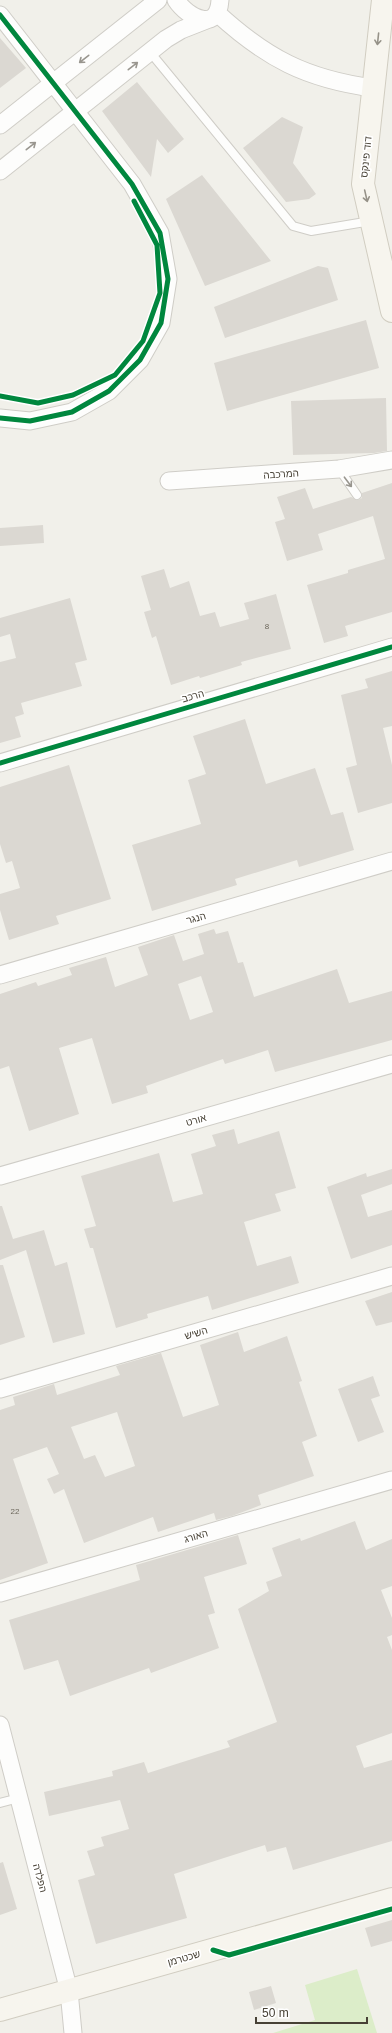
<svg xmlns="http://www.w3.org/2000/svg" width="392" height="2033" font-family="Arial,'Noto Sans Hebrew',sans-serif">
<style>
.green{fill:#dcedc9}
.building{fill:#dbd8d2;fill-rule:evenodd}
.lines{fill:none;stroke-linecap:round;stroke-linejoin:round}
.lane-casing{stroke:#cfcdc7;stroke-width:10}
.street-casing{stroke:#cfcdc7;stroke-width:19}
.secondary-casing{stroke:#d1cdc1;stroke-width:24}
.lane{stroke:#fdfdfc;stroke-width:8}
.street{stroke:#fdfdfc;stroke-width:17}
.secondary{stroke:#f7f5ee;stroke-width:22}
.cycleway-casing{stroke:#fff;stroke-width:8}
.cycleway{stroke:#00873e;stroke-width:5}
.oneway{stroke:#969288}
.oneway2{stroke:#99968f}
.labels{text-anchor:middle;dominant-baseline:central;stroke-width:3.5;stroke-linejoin:round;paint-order:stroke}
.number-label{font-size:8px;fill:#6d685d}
.street-label{font-size:10px;fill:#474135;stroke:#fff}
</style>
<rect width="100%" height="100%" fill="#f1f0ea"/>
<!-- green -->
<path class="green" d="M357 1969 377 2033H273L315 2020 305 1985Z"/>
<!-- building -->
<path class="building" d="M0 38 26 68 0 88Z
M137 82 184 139 168 153 157 139 151 177 102 111Z
M282 117 303 127 293 163 316 194 309 199 286 202 243 148Z
M202 175 271 261 205 286 166 199Z
M318 266 328 268 338 300 225 338 214 307Z
M366 320 379 368 227 411 214 363Z
M386 398 387 451 374 453 293 455 291 401Z
M392 483V612L345 626 348 636 324 643 307 585 348 573V570L385 559 373 516 318 534 323 550 287 561 275 522 285 519 277 497 305 488 313 509 351 497 358 500 362 498V493Z
M43 525 44 543 0 546V528Z
M164 569 170 588 189 581 200 616 215 612 220 627 249 619 244 603 276 594 291 649 241 662 242 665 200 678 199 676 171 685 156 636 152 638 144 612 151 610 141 576Z
M70 598 87 660 75 663 82 686 21 703 24 714 15 717 21 737 0 743V662L16 658 10 634 0 637V618Z
M392 671V726L383 728 392 765V803L358 813 346 768 357 765 341 695 368 688 365 679Z
M245 719 266 784 315 768 331 815 343 812 354 850 299 867 297 860 235 879 237 885 152 911 132 845 201 824 188 780 206 774 193 736Z
M69 765 111 899 56 916 59 924 9 940 0 910V894L20 888 12 861 6 863 0 844V787Z
M214 929 216 934 228 931 238 963 243 962 254 997 337 969 349 1003 392 991V1040L275 1072 268 1050 225 1064 223 1059 146 1086 148 1093 112 1104 92 1038 59 1048 79 1114 29 1131 9 1066 0 1069V994L36 982 38 986 72 975 69 968 106 957 115 987 148 975 138 947 174 935 183 961 204 954 198 934ZM201 976 213 1012 190 1020 178 984Z
M234 1129 238 1144 279 1131 296 1188 275 1194 281 1211 244 1222 257 1266 291 1256 299 1283 212 1310 208 1296 147 1314 148 1318 116 1328 93 1248H90L84 1229 96 1226 81 1176 159 1153 173 1202 203 1194 191 1154 216 1146 212 1135Z
M392 1169V1184L361 1195 368 1217 392 1210V1245L351 1259 327 1187 366 1173 367 1177Z
M0 1206H2L13 1239 44 1230 55 1266 67 1262 85 1334 53 1343 26 1250 0 1260Z
M0 1265H3L25 1337 0 1345Z
M392 1292V1322L376 1326 365 1301Z
M238 1332 244 1352 287 1336 302 1381 299 1382 317 1436 302 1442 314 1476 258 1495 261 1505 232 1516 216 1520 214 1513 158 1532 153 1517 84 1543 64 1489 54 1494 47 1479 59 1474 47 1447 13 1459 48 1563 0 1580V1410L15 1405 13 1397 54 1384 57 1395 120 1375 116 1366 161 1353 183 1417 219 1405 200 1345ZM117 1412 135 1466 105 1477 95 1455 84 1459 71 1427Z
M373 1376 380 1396 371 1399 384 1432 358 1442 338 1389Z
M355 1521 366 1550 392 1539V1586L381 1590 392 1618V1635L387 1637 392 1650V1733L356 1746 364 1768 392 1760V1841L293 1870 286 1847 267 1852 265 1845 174 1874 187 1918 96 1944 78 1880 95 1875 87 1851 104 1846 101 1837 129 1829 120 1800 49 1816 44 1792 113 1776 112 1771 144 1762 148 1773 230 1747 227 1741 277 1722 238 1609 269 1591 266 1582 282 1576 272 1548 300 1538 301 1541Z
M238 1535 247 1564 204 1577 215 1613 208 1615 219 1648 151 1673 149 1668 70 1696 58 1660 24 1670 9 1620 140 1580 136 1565Z
M3 1862 17 1909 0 1915V1863Z
M392 1920V1941L371 1947 365 1928Z
M271 1986 276 2003 254 2010 249 1992Z"/>
<g class="lines">
<defs>
<path id="lane" d="M150 52 293 226 311 231 371 221
M339 469 357 495
M0 1803 19 1798"/>
<path id="street" d="M176 0C188 18 218 33 220 0
M217 13C266 58 306 79 373 88
M0 15 132 184 160 233 168 279 161 323 140 360 109 391 72 412 30 421 0 418
M0 125 158 0
M0 171 166 39 181 30 209 19
M169 481 339 469 392 460
M0 763 392 647
M0 975 392 861
M0 1176 392 1064
M0 1389 392 1276
M0 1593 392 1480
M0 1725 69 1991 73 2033"/>
<path id="secondary" d="M383 0 363 184 392 311
M0 2010 392 1899"/>
</defs>
<!-- lane casing -->
<use href="#lane" class="lane-casing"/>
<!-- street casing -->
<use href="#street" class="street-casing"/>
<!-- secondary casing -->
<use href="#secondary" class="secondary-casing"/>
<!-- lane -->
<use href="#lane" class="lane"/>
<!-- street -->
<use href="#street" class="street"/>
<!-- secondary -->
<use href="#secondary" class="secondary"/>
<defs>
<path id="cycleway" d="M0 15 132 184 160 233 168 279 161 323 140 360 109 391 72 412 30 421 0 418
M0 396 38 403 73 395 115 375 143 341 160 293 157 245 134 201
M0 763 392 647
M213 1950 229 1955 392 1909"/>
</defs>
<!-- cycleway casing -->
<use href="#cycleway" class="cycleway-casing"/>
<!-- cycleway -->
<use href="#cycleway" class="cycleway"/>
</g>
<!-- one-way arrows -->
<defs><path id="oneway-shaft" d="M-6 0H5M1.5-3L5.5 0L1.5 3" fill="none" stroke-width="1.6" stroke-linecap="round" stroke-linejoin="round"/></defs>
<g class="oneway">
<use href="#oneway-shaft" transform="translate(378 39) rotate(96)"/>
<use href="#oneway-shaft" transform="translate(366 196) rotate(77)"/>
</g>
<g class="oneway2">
<use href="#oneway-shaft" transform="translate(84 59) rotate(142)"/>
<use href="#oneway-shaft" transform="translate(133 66) rotate(-38)"/>
<use href="#oneway-shaft" transform="translate(31 146) rotate(-38)"/>
<use href="#oneway-shaft" transform="translate(348 482) rotate(53)"/>
</g>
<g class="labels">
<!-- number labels -->
<g class="number-label">
<text x="267" y="626">8</text>
<text x="15" y="1511">22</text>
</g>
<!-- street labels -->
<g class="street-label">
<text transform="translate(366 157) rotate(-84)">דוד פינקס</text>
<text transform="translate(281 474) rotate(-4)">המרכבה</text>
<text transform="translate(193 696) rotate(-16)">הרכב</text>
<text transform="translate(196 918) rotate(-16)">הנגר</text>
<text transform="translate(196 1120) rotate(-16)">אורט</text>
<text transform="translate(196 1333) rotate(-16)">השיש</text>
<text transform="translate(196 1536) rotate(-16)">האורג</text>
<text transform="translate(40 1878) rotate(75)">הפלדה</text>
<text transform="translate(184 1958) rotate(-16)">שכטרמן</text>
</g>
</g>
<!-- scale -->
<path d="M256 2017v6h111v-6" fill="none" stroke="#474135" stroke-width="2"/>
<text x="262" y="2017" font-size="12" fill="#474135" stroke="#ffffff" stroke-width="3" paint-order="stroke">50 m</text>
</svg>
